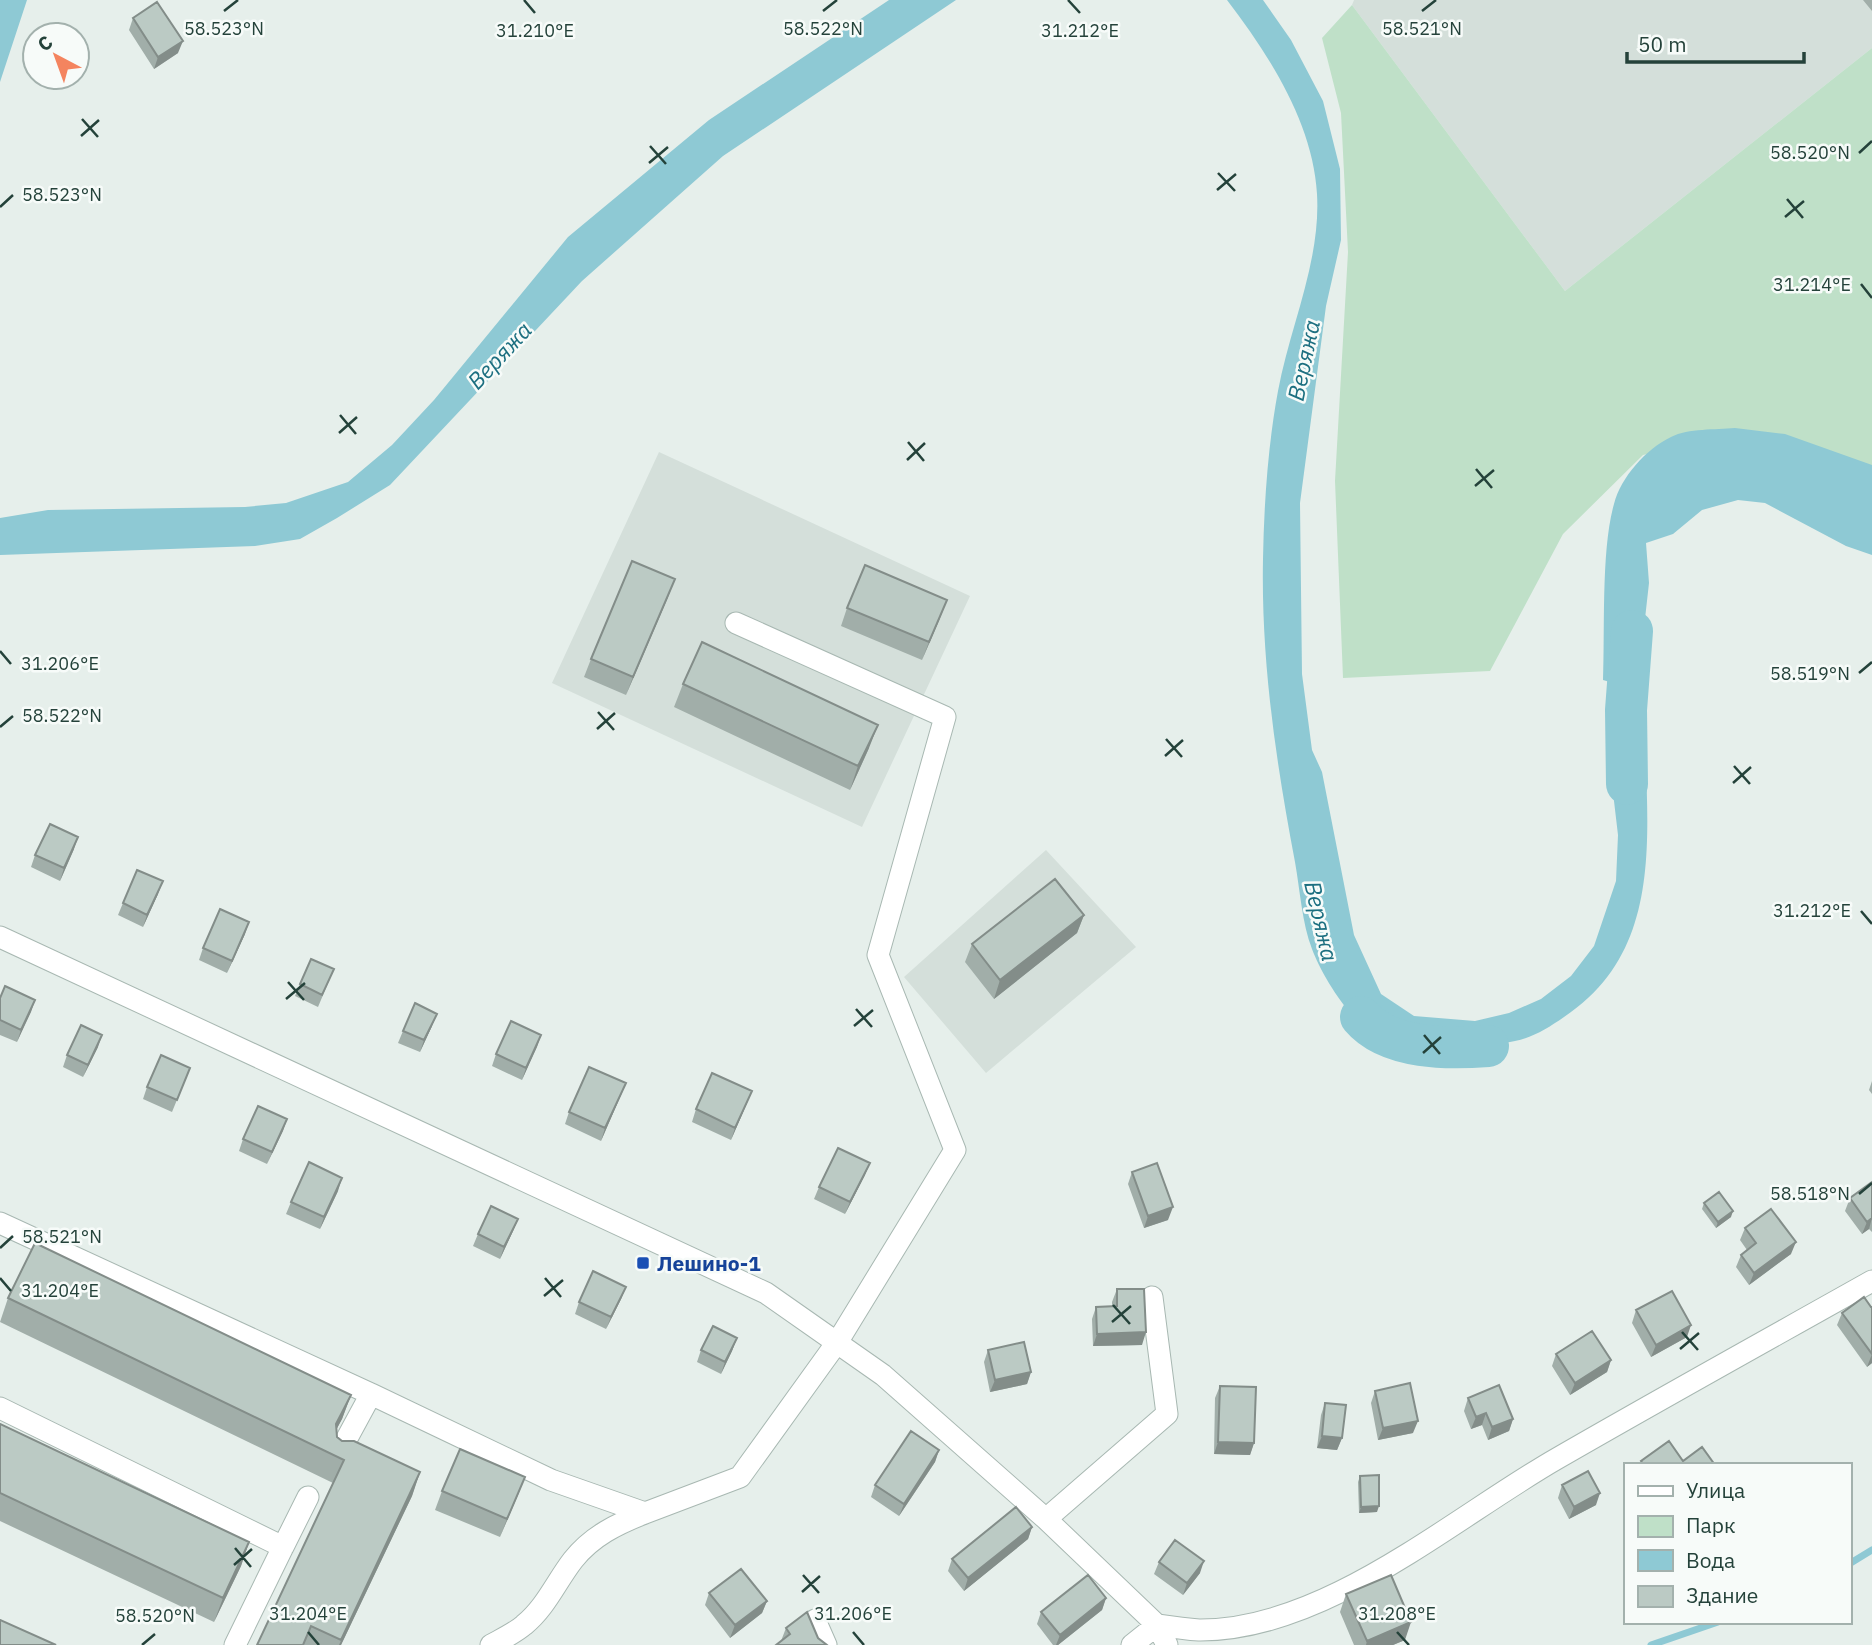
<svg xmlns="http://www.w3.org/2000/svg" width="1872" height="1645" font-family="'IBM Plex Sans',sans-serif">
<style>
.built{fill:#d4dfda}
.green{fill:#bfe0c8}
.water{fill:#8ec9d4}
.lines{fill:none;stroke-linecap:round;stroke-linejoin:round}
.stream{stroke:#8ec9d4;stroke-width:7}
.river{stroke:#8ec9d4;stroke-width:42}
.minor-casing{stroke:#a8b8b2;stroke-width:23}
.minor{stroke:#fff;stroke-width:21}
.wall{fill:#a1aea9}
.shaded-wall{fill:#838d89}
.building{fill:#bbcac4;stroke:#838d89;stroke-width:2}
.ticks{fill:none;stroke:#24423a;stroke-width:2.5}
.transit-dot{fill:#1a4fb4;stroke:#f7fbf9;stroke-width:2.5}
.labels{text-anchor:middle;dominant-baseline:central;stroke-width:5;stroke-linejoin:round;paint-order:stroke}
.transit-label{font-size:21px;font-weight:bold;fill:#164399;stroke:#f7fbf9;text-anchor:start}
.water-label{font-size:23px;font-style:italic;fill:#1c6f80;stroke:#f7fbf9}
.ticks-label{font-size:18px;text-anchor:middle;fill:#24423a;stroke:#f7fbf9;stroke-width:5;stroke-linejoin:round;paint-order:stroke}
</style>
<rect width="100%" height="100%" fill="#e6efeb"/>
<!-- built -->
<path class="built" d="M1354 0H1872V48L1565 291 1352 5Z
M659 452 970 596 862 827 552 683Z
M1046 850 1136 947 986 1073 904 977Z"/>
<!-- green -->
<path class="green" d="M1352 5 1565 291 1872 48V466L1740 432 1643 455 1563 534 1490 671 1343 678 1335 481 1348 252 1341 113 1322 38Z"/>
<!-- water -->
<path class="water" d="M0 0H27L0 82Z
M889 0H956L723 156 582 281 390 485 337 518 300 539 255 546 0 555V518L48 510 245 507 286 503 348 482 392 445 434 400 568 237 709 120Z
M1227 0H1263L1291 40 1323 101 1340 169 1341 240 1326 306 1300 503 1302 674 1312 750 1322 772 1354 935 1381 994 1414 1016 1475 1021 1509 1013 1541 999 1571 976 1594 946 1616 881 1618 835 1612 784 1613 722 1645 732C1647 836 1664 951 1564 1017 1548 1028 1534 1037 1515 1041 1480 1049 1412 1050 1379 1036 1352 1025 1322 976 1312 949 1302 923 1300 890 1295 862 1276 762 1261 661 1263 559 1264 503 1268 445 1278 391 1290 326 1321 261 1317 194 1313 123 1269 55 1227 0Z
M1735 428 1785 434 1872 465V555L1846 546 1765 503 1738 500 1702 510 1673 534 1646 543 1649 583 1637 690 1603 680C1605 630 1601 549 1614 504 1621 477 1646 449 1671 437 1689 428 1715 430 1735 428Z"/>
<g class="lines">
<!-- stream -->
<path class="stream" d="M1849 1564 1872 1550
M1651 1645 1718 1622"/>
<!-- river -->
<path class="river" d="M1627 784 1626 710 1632 631
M1361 1017C1389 1050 1450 1049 1488 1046"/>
<defs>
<path id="minor" d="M0 937 766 1293 883 1375 1046 1519 1157 1625 1167 1645
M0 1223 371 1394
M0 1408 283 1547 235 1645
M339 1453 371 1394 551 1480 645 1513 740 1477 838 1341 955 1150 878 955 945 717 736 623
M1046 1519 1167 1414 1152 1297
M283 1547 308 1497
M815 1620 826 1645
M491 1645C502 1639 515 1633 524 1625 546 1607 556 1582 573 1560 592 1536 617 1524 645 1513
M1132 1645 1157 1625C1171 1627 1185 1629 1199 1630 1325 1631 1453 1518 1558 1458 1662 1398 1767 1340 1872 1281"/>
</defs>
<!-- minor casing -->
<use href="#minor" class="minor-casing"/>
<!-- minor -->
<use href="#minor" class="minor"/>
</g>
<!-- wall -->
<path class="wall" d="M1863 0H1872V11Z
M133 18 178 53 154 69 129 30Z
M668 597 626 695 584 677 591 659Z
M847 608 940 618 922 660 841 626Z
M683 684 869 748 850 790 674 707Z
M74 849 60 881 31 867 35 855Z
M158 894 143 927 118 915 123 903Z
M1084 915 1077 933 994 999 965 962 972 944Z
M245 934 227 973 199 960 203 948Z
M334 969 318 1007 295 996 300 984Z
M0 998 35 1000 17 1042 0 1035Z
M432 1026 420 1052 398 1043 403 1031Z
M541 1035 522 1080 492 1066 496 1054Z
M98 1047 83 1077 63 1067 67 1055Z
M190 1068 172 1112 143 1099 147 1087Z
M1872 1081V1094L1869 1090Z
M626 1083 601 1141 565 1124 569 1112Z
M747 1103 731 1140 692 1122 696 1109Z
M287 1119 267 1164 239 1151 243 1139Z
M1132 1172 1168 1220 1144 1228 1128 1184Z
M865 1175 845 1214 814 1199 819 1187Z
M1872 1182V1232L1869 1229 1862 1234 1845 1211 1850 1198Z
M338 1191 320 1229 286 1214 291 1202Z
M1704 1203 1731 1217 1716 1228 1702 1209Z
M518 1219 513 1231 500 1259 473 1246 478 1234Z
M1745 1228 1791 1254 1749 1285 1736 1267 1741 1255 1747 1250 1740 1240Z
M626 1287 621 1299 606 1329 575 1314 579 1302Z
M1117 1289 1142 1345 1093 1346 1092 1319 1096 1307 1112 1306V1302Z
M8 1298 351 1395 342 1419 336 1430 337 1437 342 1441 420 1472 412 1496 341 1645H257L333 1483 0 1322Z
M1871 1307 1872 1363 1867 1367 1837 1325 1842 1313Z
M1636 1310 1687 1337 1651 1357 1632 1323Z
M737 1338 732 1351 721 1374 697 1362 701 1350Z
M988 1350 1031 1372 1027 1384 990 1392 984 1362Z
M1556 1354 1611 1360 1607 1372 1570 1395 1552 1366Z
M1220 1386 1254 1443 1250 1455 1214 1454 1215 1398Z
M1375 1391 1413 1433 1378 1440 1371 1403Z
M1468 1398 1513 1419 1509 1431 1488 1440 1482 1425 1471 1429 1464 1411Z
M1325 1403 1342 1438 1337 1450 1317 1448 1321 1415Z
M0 1424 249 1542 241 1566 214 1622 0 1521Z
M939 1450 935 1462 899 1516 871 1497 875 1485Z
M1360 1476 1377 1512 1359 1513 1358 1482Z
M525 1477 500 1537 435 1510 442 1491Z
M1562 1485 1596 1505 1569 1519 1558 1498Z
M1032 1527 1028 1539 964 1591 948 1571 952 1559Z
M1159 1562 1200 1573 1183 1595 1154 1574Z
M709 1593 767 1601 762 1613 730 1638 705 1605Z
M1346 1594 1405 1640 1393 1645H1354L1340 1612Z
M1106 1598 1102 1610 1058 1645H1053L1037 1624 1041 1612Z
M786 1628 818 1638 781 1641Z"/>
<!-- shaded-wall -->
<path class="shaded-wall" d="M183 41 178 53 154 69 158 57Z
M675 579 668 597 626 695 633 677Z
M947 600 940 618 922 660 929 642Z
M878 725 869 748 850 790 858 766Z
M78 837 74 849 60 881 64 868Z
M163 881 158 894 143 927 147 915Z
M1084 915 1077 933 994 999 1000 980Z
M249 922 245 934 227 973 232 961Z
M35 1000 31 1012 17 1042 21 1030Z
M437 1014 432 1026 420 1052 424 1040Z
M102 1035 98 1047 83 1077 88 1065Z
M541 1035 537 1047 522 1080 526 1068Z
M626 1083 621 1095 601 1141 605 1128Z
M752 1091 747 1103 731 1140 735 1128Z
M287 1119 283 1131 267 1164 272 1152Z
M870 1163 865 1175 845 1214 850 1202Z
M342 1178 338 1191 320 1229 324 1217Z
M1173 1207 1168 1220 1144 1228 1148 1216Z
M1733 1211 1731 1217 1716 1228 1718 1222Z
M1872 1218 1869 1229 1862 1234 1867 1222Z
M518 1219 513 1231 500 1259 504 1247Z
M1796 1242 1791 1254 1749 1285 1754 1273Z
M626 1287 621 1299 606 1329 611 1317Z
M1691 1325 1687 1337 1651 1357 1656 1345Z
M1146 1332 1142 1345 1093 1346 1097 1334Z
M737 1338 732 1351 721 1374 725 1362Z
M1872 1354V1363L1867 1367Z
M1611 1360 1607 1372 1570 1395 1575 1383Z
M1031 1372 1027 1384 990 1392 995 1380Z
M351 1395 342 1419 327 1447 336 1424Z
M1486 1413 1482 1425 1471 1429 1476 1417Z
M1513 1419 1509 1431 1488 1440 1492 1427Z
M1418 1421 1413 1433 1378 1440 1383 1428Z
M1322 1436 1342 1438 1337 1450 1317 1448Z
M1218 1442 1254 1443 1250 1455 1214 1454Z
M939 1450 935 1462 899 1516 904 1504Z
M420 1472 412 1496 341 1645H339Z
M525 1477 518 1495 500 1537 507 1519Z
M1600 1493 1596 1505 1569 1519 1574 1507Z
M1379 1506 1377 1512 1359 1513 1361 1507Z
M1032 1527 1028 1539 964 1591 968 1578Z
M249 1542 241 1566 214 1622 223 1598Z
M1204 1561 1200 1573 1183 1595 1187 1583Z
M1106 1598 1102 1610 1058 1645H1056L1060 1635Z
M767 1601 762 1613 730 1638 735 1625Z
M1411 1622 1405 1640 1393 1645H1366L1367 1641Z"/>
<!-- building -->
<path class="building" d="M157 2 183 41 158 57 133 18Z
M632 561 675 579 633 677 591 659Z
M865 565 947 600 929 642 847 608Z
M702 642 878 725 858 766 683 684Z
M50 824 78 837 64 868 35 855Z
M137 870 163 881 147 915 123 903Z
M1055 879 1084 915 1000 980 972 944Z
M220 909 249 922 232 961 203 948Z
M311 959 334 969 322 995 300 984Z
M5 986 35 1000 21 1030 0 1020V998Z
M415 1003 437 1014 424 1040 403 1031Z
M511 1021 541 1035 526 1068 496 1054Z
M81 1025 102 1035 88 1065 67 1055Z
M161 1055 190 1068 177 1100 147 1087Z
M589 1067 626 1083 605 1128 569 1112Z
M712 1073 752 1091 735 1128 696 1109Z
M258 1106 287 1119 272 1152 243 1139Z
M838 1148 870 1163 850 1202 819 1187Z
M309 1162 342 1178 324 1217 291 1202Z
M1157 1163 1173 1207 1148 1216 1132 1172Z
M1872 1182V1218L1867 1222 1850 1198Z
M1719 1192 1733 1211 1718 1222 1704 1203Z
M491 1206 518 1219 504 1247 478 1234Z
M1771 1209 1796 1242 1754 1273 1741 1255 1756 1243 1745 1228Z
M35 1243 351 1395 336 1424 337 1437 342 1441H354L420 1472 341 1640 311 1626 303 1645H257L344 1460 8 1298Z
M593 1271 626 1287 611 1317 579 1302Z
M1117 1289H1144L1146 1332 1097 1334 1096 1307 1117 1306Z
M1672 1291 1691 1325 1656 1345 1636 1310Z
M1864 1297 1871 1307H1872V1354L1842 1313Z
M713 1326 737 1338 725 1362 701 1350Z
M1592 1331 1611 1360 1575 1383 1556 1354Z
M1024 1342 1031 1372 995 1380 988 1350Z
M1410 1383 1418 1421 1383 1428 1375 1391Z
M1499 1385 1513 1419 1492 1427 1486 1413 1476 1417 1468 1398Z
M1220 1386 1256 1387 1254 1443 1218 1442Z
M1325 1403 1346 1405 1342 1438 1322 1436Z
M0 1424 249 1542 223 1598 0 1493Z
M911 1431 939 1450 904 1504 875 1485Z
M1669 1441 1683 1461 1702 1447 1715 1465H1644L1641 1461Z
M460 1449 525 1477 507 1519 442 1491Z
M1588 1471 1600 1493 1574 1507 1562 1485Z
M1379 1475V1506L1361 1507 1360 1476Z
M1016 1507 1032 1527 968 1578 952 1559Z
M1175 1540 1204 1561 1187 1583 1159 1562Z
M741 1569 767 1601 735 1625 709 1593Z
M1088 1575 1106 1598 1060 1635 1041 1612Z
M1391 1575 1411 1622 1367 1641 1346 1594Z
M807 1612 818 1638 827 1645H776L790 1634 786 1628Z
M0 1620 56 1645H0Z"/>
<!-- ticks -->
<path class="ticks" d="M524 0 535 13M1068 0 1080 13M224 11 238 0M823 11 837 0M1422 11 1436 0M82 119 98 137M81 136 99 120M650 146 666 164M1859 153 1872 141M649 163 668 147M1218 173 1235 191M1217 190 1236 174M1787 199 1803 218M0 207 13 195M1785 217 1804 201M1861 284 1872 298M340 415 356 434M339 433 357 417M908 442 924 461M907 460 925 443M1476 469 1492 488M1475 486 1494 470M0 651 11 664M1859 673 1872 662M598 712 614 730M0 727 13 716M597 729 615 713M1166 739 1182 757M1165 756 1183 740M1734 766 1750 784M1733 783 1751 767M1861 911 1872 924M288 982 304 1000M286 999 305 983M856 1009 872 1027M854 1026 873 1010M1424 1035 1440 1054M1423 1053 1441 1037M1859 1194 1872 1183M0 1248 13 1236M0 1278 11 1291M545 1278 561 1297M544 1296 563 1280M1113 1305 1130 1324M1112 1322 1131 1306M1682 1332 1698 1350M1680 1349 1699 1333M235 1548 251 1567M234 1565 252 1549M803 1575 819 1593M802 1592 820 1576M308 1632 319 1645M853 1632 864 1645M1397 1632 1409 1645M142 1645 155 1634"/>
<!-- markers -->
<rect class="transit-dot" x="636" y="1256" width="14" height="14" rx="3.5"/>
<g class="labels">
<!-- transit labels -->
<g class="transit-label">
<text x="657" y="1263">Лешино-1</text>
</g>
<!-- water labels -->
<g class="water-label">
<text transform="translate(499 355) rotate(-47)">Веряжа</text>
<text transform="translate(1303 360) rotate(-78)">Веряжа</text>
<text transform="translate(1322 921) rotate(77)">Веряжа</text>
</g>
</g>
<g class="ticks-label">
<text x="823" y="35">58.522°N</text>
<text x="1422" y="35">58.521°N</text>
<text x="224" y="35">58.523°N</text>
<text x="535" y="37">31.210°E</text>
<text x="1080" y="37">31.212°E</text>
<text x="1810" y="159">58.520°N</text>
<text x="62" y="201">58.523°N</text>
<text x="1812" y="291">31.214°E</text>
<text x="60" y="670">31.206°E</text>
<text x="1810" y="680">58.519°N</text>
<text x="62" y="722">58.522°N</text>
<text x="1812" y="917">31.212°E</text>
<text x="1810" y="1200">58.518°N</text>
<text x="62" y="1243">58.521°N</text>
<text x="60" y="1297">31.204°E</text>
<text x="308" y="1620">31.204°E</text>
<text x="853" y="1620">31.206°E</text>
<text x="1397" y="1620">31.208°E</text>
<text x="155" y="1622">58.520°N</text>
</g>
<!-- legend -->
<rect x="1624" y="1463" width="228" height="161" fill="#f7fbf9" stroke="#a3b1ad" stroke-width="2"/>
<rect x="1638" y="1486" width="35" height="10" fill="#ffffff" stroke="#a3b1ad" stroke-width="2"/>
<text x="1686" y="1498" font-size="21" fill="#24423a">Улица</text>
<rect x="1638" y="1516" width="35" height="21" fill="#bfe0c8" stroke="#a3b1ad" stroke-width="2"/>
<text x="1686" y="1533" font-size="21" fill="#24423a">Парк</text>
<rect x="1638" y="1550" width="35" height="21" fill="#8ec9d4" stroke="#a3b1ad" stroke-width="2"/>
<text x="1686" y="1568" font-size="21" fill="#24423a">Вода</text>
<rect x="1638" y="1586" width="35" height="21" fill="#bbcac4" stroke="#a3b1ad" stroke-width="2"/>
<text x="1686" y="1603" font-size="21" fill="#24423a">Здание</text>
<!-- north arrow -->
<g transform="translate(56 56) rotate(319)"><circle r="33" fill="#f7fbf9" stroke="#a3b1ad" stroke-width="2"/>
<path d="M0-5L12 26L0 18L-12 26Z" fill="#f4845f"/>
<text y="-10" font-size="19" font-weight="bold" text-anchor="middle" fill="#24423a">С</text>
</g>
<!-- scale -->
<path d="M1627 52v10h177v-10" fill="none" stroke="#24423a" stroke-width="3.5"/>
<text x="1638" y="52" font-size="21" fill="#24423a" stroke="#f7fbf9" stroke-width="5" paint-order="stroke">50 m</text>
</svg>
